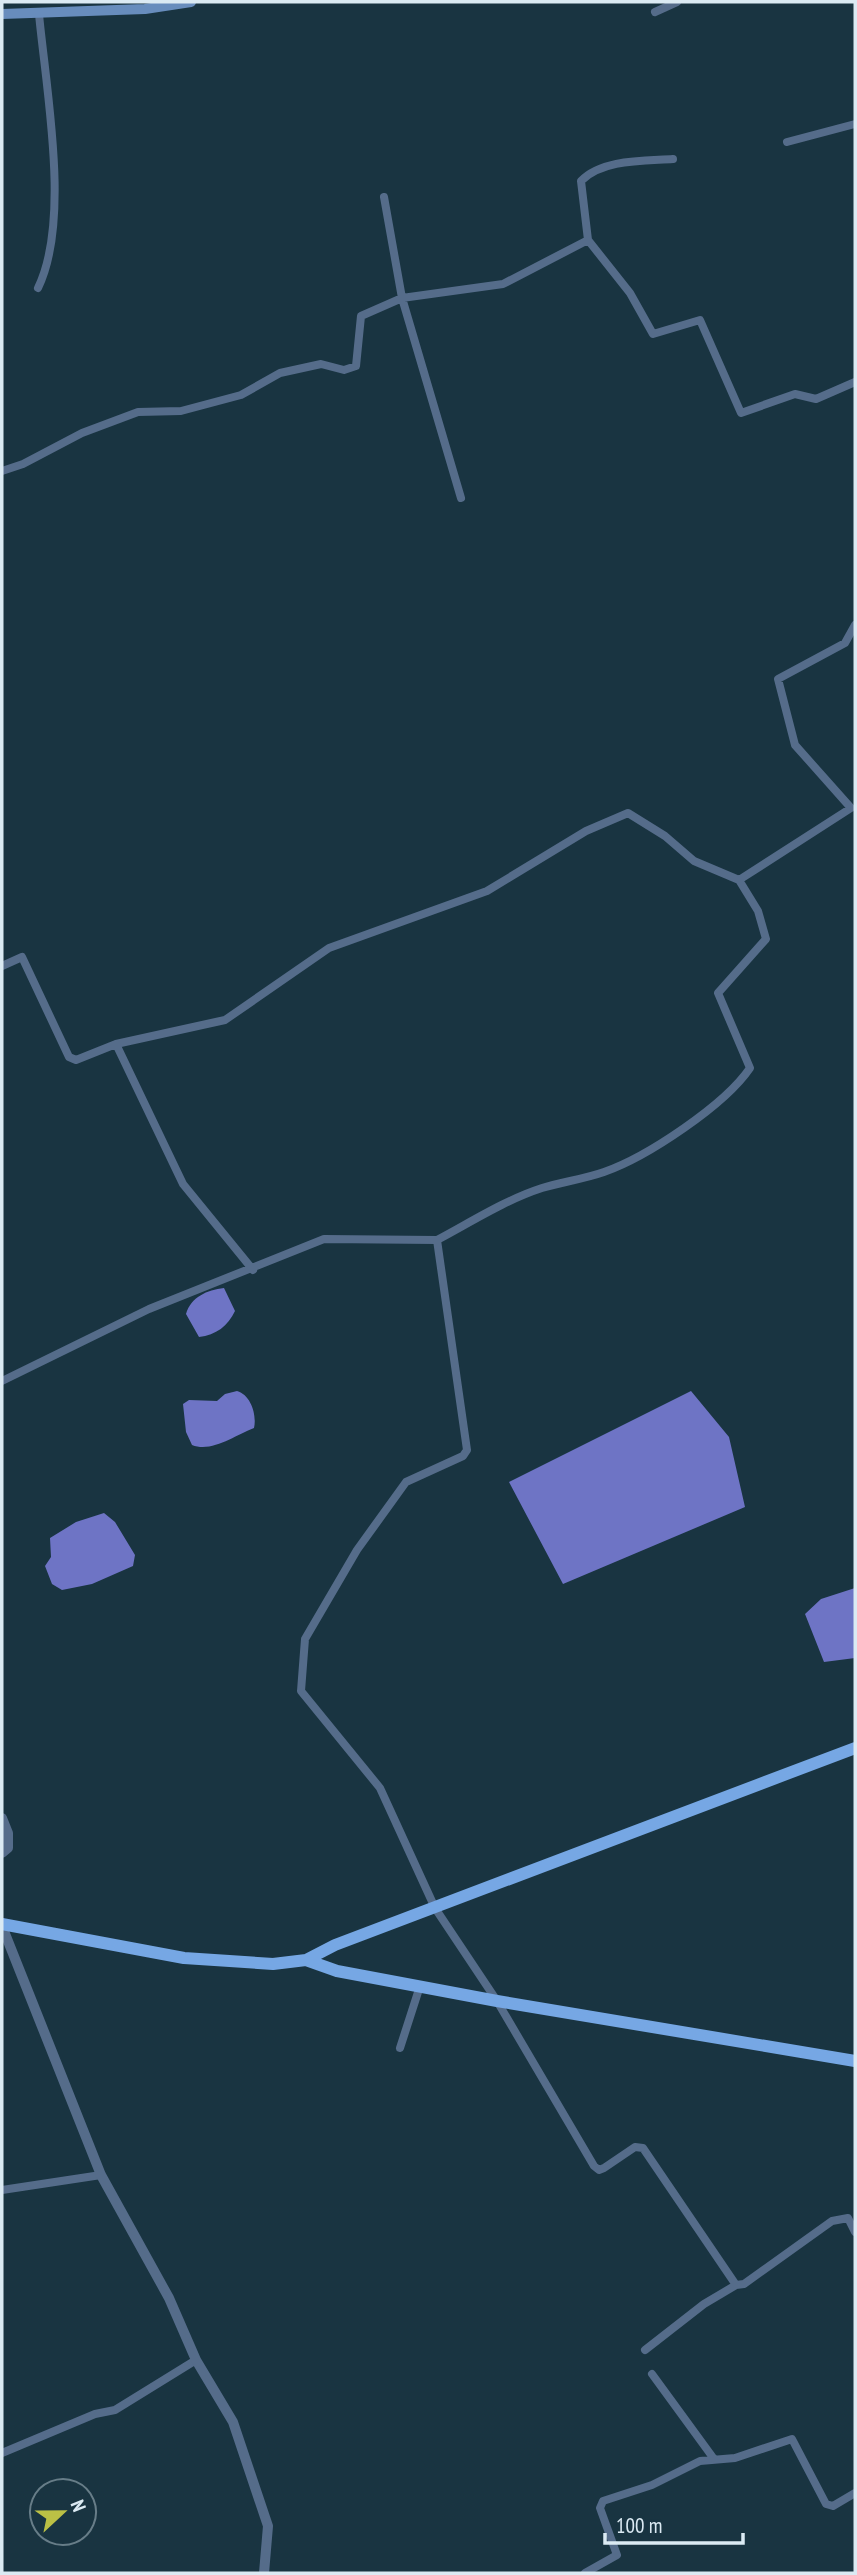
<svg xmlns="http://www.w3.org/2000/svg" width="857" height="2575" font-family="'PT Sans Narrow',sans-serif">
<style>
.water{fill:#6e74c5}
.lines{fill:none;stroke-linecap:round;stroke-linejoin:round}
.minor{stroke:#556c8a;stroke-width:8}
.tertiary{stroke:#556c8a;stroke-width:10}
.secondary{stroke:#688dbd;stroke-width:10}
.primary{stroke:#76a7e4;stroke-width:12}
</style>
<rect width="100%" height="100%" fill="#193441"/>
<!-- water -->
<path class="water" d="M224 1288 235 1311C228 1326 216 1335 199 1337L186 1314C191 1297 207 1290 224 1288Z
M237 1391C251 1395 257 1415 254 1428 235 1435 212 1453 192 1445L186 1432 183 1404 189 1400 217 1401 225 1394Z
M691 1391 729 1437 745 1507 563 1584 509 1482Z
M104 1513 115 1522 135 1555 133 1566 92 1584 62 1590 52 1584 45 1566 51 1557 50 1538 76 1522Z
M855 1588V1658L824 1662 805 1614 821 1599Z"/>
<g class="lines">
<!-- minor -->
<path class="minor" d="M655 12 677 2
M787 142 855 124
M384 197 402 298 461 498
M588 240 630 293 653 334 700 320 741 413 795 394 816 399 855 382
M38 288C71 220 46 90 39 14
M2 471 23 464 82 433 138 412 181 411 241 395 280 373 321 364 344 370 356 366 361 316 402 298 503 284 588 240 581 181C602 159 644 161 673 159
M855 625 845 643 778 679 795 745 851 808 739 880 758 911 766 939 718 993 750 1068C725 1105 647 1157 604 1172 584 1179 562 1182 542 1188 505 1200 471 1222 437 1240L467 1450 463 1456 406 1482 357 1550 305 1639 301 1691 380 1788 435 1908 497 2001 594 2166 599 2170 604 2168 635 2147 643 2148 736 2285 744 2284 832 2221 848 2218 855 2232
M2 966 22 957 69 1057 76 1060 116 1044 183 1184 253 1270
M116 1044 225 1020 329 948 487 891 586 831 628 813 665 836 694 861 739 880
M2 1381 149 1309 324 1239 437 1240
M400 2048 420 1986
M2 2190 101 2175
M645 2350 704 2304 736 2285
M652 2374 714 2459
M2 2453 95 2414 115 2410 196 2360
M585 2573 617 2555 600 2508 603 2501 652 2485 700 2461 735 2458 792 2439 826 2504 833 2506 855 2493"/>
<!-- tertiary -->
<path class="tertiary" d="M2 1818 8 1833V1848L2 1853
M2 1926 101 2175 169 2298 196 2360 233 2422 268 2526 264 2573"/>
<!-- secondary -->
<path class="secondary" d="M2 14 145 9 191 2"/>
<!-- primary -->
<path class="primary" d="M2 1924 184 1958 273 1964 306 1960 335 1945 855 1748
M306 1960 337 1971 497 2001 855 2061"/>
</g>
<!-- border -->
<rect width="857" height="2575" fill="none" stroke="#dbeaf3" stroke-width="7"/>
<!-- north arrow -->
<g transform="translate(63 2512) rotate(68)"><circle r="33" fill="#193441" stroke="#677d88" stroke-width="2"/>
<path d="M0-5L12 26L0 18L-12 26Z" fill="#bbc045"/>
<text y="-10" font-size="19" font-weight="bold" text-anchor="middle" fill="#dbeaf3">N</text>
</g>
<!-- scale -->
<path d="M605 2533v10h138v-10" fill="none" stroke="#dbeaf3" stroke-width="3.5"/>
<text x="616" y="2533" font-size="21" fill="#dbeaf3" stroke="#193441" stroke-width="5" paint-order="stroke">100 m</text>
</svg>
